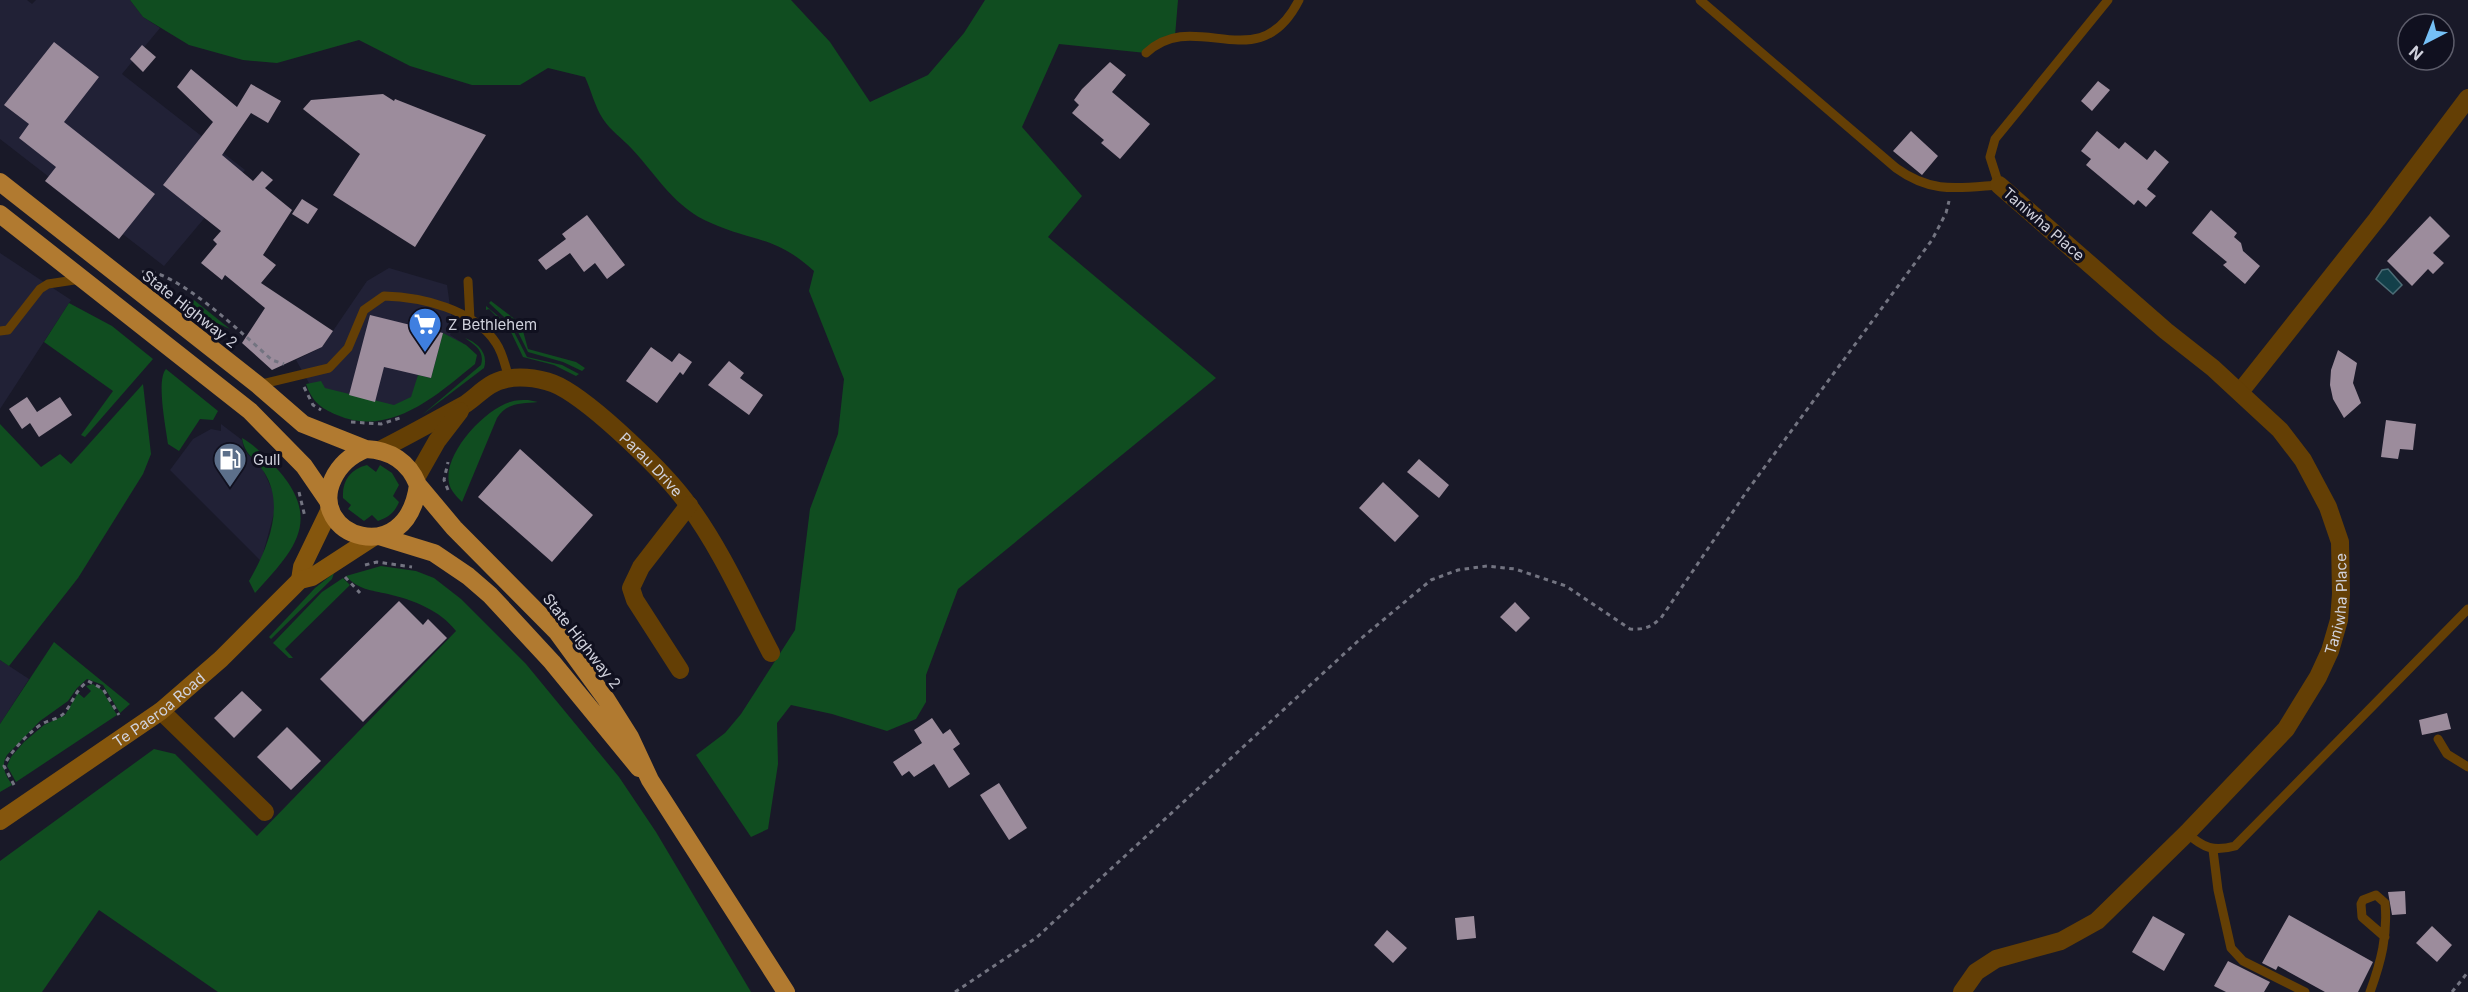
<svg xmlns="http://www.w3.org/2000/svg" width="2468" height="992" font-family="Inter,sans-serif">
<style>
.built{fill:#212136}
.green{fill:#104d20}
.water{fill:#13404a;stroke:#4c6c76;stroke-width:1.5}
.building{fill:#9c8c9c}
.lines{fill:none;stroke-linecap:round;stroke-linejoin:round}
.path{stroke:#737481;stroke-width:3;stroke-dasharray:4.5 4.5;stroke-linecap:butt}
.lane{stroke:#643f05;stroke-width:9}
.street{stroke:#643f05;stroke-width:18}
.secondary{stroke:#85560d;stroke-width:18}
.highway{stroke:#b17a30;stroke-width:18}
.labels{text-anchor:middle;dominant-baseline:central;stroke-width:6;stroke-linejoin:round;paint-order:stroke}
.street-label{font-size:15px;fill:#d0d1dc;stroke:#10101f}
.poi-label{font-size:15px;fill:#d0d1dc;stroke:#10101f;text-anchor:start}
</style>
<rect width="100%" height="100%" fill="#191928"/>
<!-- built -->
<path class="built" d="M0 0H27L32 4 36 0H130L143 17 160 28 122 74 245 170 164 266 0 139Z
M0 253 71 300 0 409Z
M389 268 447 285 453 327 450 335 463 343 426 399 393 414 324 395 309 383 296 360 322 347 367 281Z
M221 424 242 440 244 450 263 470 274 494V513L261 561 170 470 193 439 211 429 221 431Z
M0 660 29 679 0 724Z"/>
<!-- green -->
<path class="green" d="M130 0H791L830 42 870 102 928 75 964 33 985 0H1178L1175 36 1146 53 1059 44 1022 127 1082 196 1048 237 1216 378 958 589 926 675V702L916 719 887 731 832 714 791 705 777 723 778 764 768 829 751 837 696 755 725 733 741 714 795 630 810 509 838 434 844 379 809 291 814 271C776 236 753 242 711 223 675 208 658 177 632 149 623 139 610 130 603 119 595 107 591 90 585 77L548 68 520 85H472L410 66 359 40 277 63 243 60 189 45 143 17Z
M194 300 230 329 188 310Z
M491 301 521 324 528 349 576 362 585 368 582 371 563 362 528 352 516 328 489 303Z
M69 303 112 326 153 359 85 437 81 435 113 391 44 342Z
M486 306 512 328 527 357 562 365 579 374 576 376 554 365 523 357 510 330 489 309 486 310Z
M443 333 466 345 477 355 475 364C437 395 390 438 337 415 320 408 312 401 306 384L321 381 325 388 394 405 411 397 418 375 431 378Z
M465 338C476 342 489 352 484 368L422 415 481 365C485 351 475 345 465 338Z
M166 369 218 411 213 420 200 419 179 451 168 444C166 428 156 380 166 369Z
M143 384 151 454 143 474 78 578 9 666 0 660V424L41 467 60 454 71 464Z
M528 400 538 402C521 404 507 402 497 418L462 502C457 497 450 490 449 483 443 454 484 410 510 402 516 400 522 400 528 400Z
M242 438C255 445 268 459 279 471 323 522 292 552 255 593L249 581C267 550 286 506 264 472 255 459 244 454 242 438Z
M367 465 376 472 380 465 392 473 399 485 393 496 399 502C395 512 389 517 378 521L372 515 364 521 348 509 351 505 343 498C342 481 350 469 367 465Z
M381 566 416 571 434 578 461 599 526 664 619 777 656 832 751 992H218L99 910 42 992H0V861L154 749 175 754 257 836 456 631C440 610 413 600 388 594 370 590 359 590 346 576Z
M334 573 332 579 271 639 269 637 315 588Z
M343 578 350 585 285 649 293 658H289L273 643 322 592Z
M54 642 130 704 120 713 103 685 87 679 77 688 68 701 40 721 7 755C0 767 6 775 12 785L0 792V724Z
M93 684 102 690 117 715 16 782 7 766 11 757 24 742 44 725 65 715 78 693 84 698 91 691 86 686Z"/>
<!-- water -->
<path class="water" d="M2388 269 2402 285 2393 294 2376 279 2382 270Z"/>
<!-- building -->
<path class="building" d="M54 42 99 77 64 122 155 194 119 239 45 181 56 167 19 138 29 124 4 105Z
M142 45 156 57 143 72 130 59Z
M1110 62 1126 75 1112 92 1150 124 1120 159 1101 143 1104 140 1072 113 1079 105 1074 100 1082 89Z
M191 69 237 107 251 84 281 101 268 123 251 113 222 155 253 181 262 171 273 180 265 188 292 210 263 255 276 265 261 283 333 331 322 347 272 370 242 343 265 308 225 275 222 280 201 263 217 244 213 240 221 231 163 185 213 122 177 87Z
M2098 81 2110 90 2092 111 2081 101Z
M383 94 394 101 395 99 486 135 415 247 333 195 360 154 303 109 311 100Z
M1911 131 1938 156 1922 175 1893 151Z
M2097 131 2119 149 2125 142 2147 160 2155 150 2169 162 2147 189 2156 196 2146 207 2138 200 2134 205 2086 165 2091 159 2081 151Z
M302 199 318 209 308 224 292 214Z
M2211 210 2237 233 2234 237 2241 243 2243 251 2260 266 2245 284 2223 265 2227 262 2192 233Z
M587 215 625 265 607 279 595 263 584 272 570 253 546 270 538 260 566 239 562 234Z
M2430 216 2450 236 2433 253 2444 263 2433 274 2428 269 2412 286 2387 261Z
M370 315 443 333 431 378 384 367 375 402 349 395Z
M651 347 672 362 679 353 692 362 683 375 680 372 657 403 626 381Z
M2338 350 2357 363 2353 383 2361 403 2344 418 2333 399 2330 385 2331 370Z
M729 361 744 373 740 378 763 395 749 415 708 385Z
M27 397 37 412 60 397 72 415 39 437 30 423 22 429 9 409Z
M2386 420 2416 424 2413 450 2400 449 2398 459 2381 457Z
M520 449 593 515 552 562 478 497Z
M1419 459 1449 485 1439 498 1407 472Z
M1383 482 1419 516 1395 542 1359 508Z
M399 601 423 625 428 619 447 638 363 722 320 679Z
M1515 602 1530 618 1516 632 1500 617Z
M242 691 262 710 234 738 214 718Z
M2447 713 2451 729 2422 735 2419 720Z
M932 718 943 734 950 729 960 744 953 749 970 774 949 788 934 764 914 777 909 771 902 776 893 762 922 743 914 730Z
M287 727 321 761 291 790 257 757Z
M999 783 1027 828 1009 840 980 795Z
M2405 891 2406 914 2392 915 2388 892Z
M2289 915 2373 962 2358 992H2325L2278 966 2276 970 2262 963Z
M1474 916 1476 938 1457 940 1455 918Z
M2153 916 2185 934 2164 971 2132 952Z
M2432 926 2452 945 2437 962 2416 943Z
M1387 930 1407 948 1393 963 1374 945Z
M2228 961 2270 982 2264 992H2226L2214 986Z"/>
<g class="lines">
<!-- path -->
<path class="path" d="M142 272C173 266 248 339 272 360L284 364
M304 387 313 405 321 410
M351 422 381 424 400 418
M448 490 444 480 448 462
M299 492 305 517
M365 565 377 562 412 567
M345 577 360 593
M14 785 4 766C9 753 31 730 42 724 50 719 59 720 66 711 74 699 76 690 88 681L103 689 119 715
M955 992 1036 938 1358 641 1431 580 1458 570 1487 566 1515 569 1566 586 1630 629C1644 630 1651 627 1661 618L1747 491 1932 240 1946 213 1949 201
M2452 992 2468 972"/>
<!-- lane -->
<path class="lane" d="M1700 0 1896 168C1932 194 1958 188 1999 185L1990 157 1995 139 2108 0
M1146 53C1196 6 1258 81 1299 0
M468 281 470 320
M0 331 8 330 40 289 48 284 81 279
M258 385 329 368 348 348 364 310 384 296C421 297 474 309 496 343 503 353 505 366 509 378
M2438 739 2447 754 2468 767
M2187 833C2203 848 2214 852 2235 846L2468 609
M2213 850 2218 890 2231 948 2243 961 2305 992
M2370 992C2381 962 2388 935 2385 903L2376 895 2363 900 2361 904 2362 917 2385 937"/>
<!-- street -->
<g class="street">
<path d="M2240 392 2377 219 2468 98"/>
<path id="s1" d="M380 450C408 436 436 420 464 405 478 396 488 382 506 379 522 375 545 379 559 386 594 404 667 474 689 506 722 551 745 604 771 653"/>
<path d="M416 478 437 441 460 411"/>
<path d="M680 670 635 600 631 588 641 567 689 505"/>
<path d="M161 711 265 812"/>
<path id="s2" d="M1962 992 1976 972 1996 959 2061 941 2097 921 2187 833 2286 729 2318 677 2330 651 2339 620 2341 594 2340 542 2328 507 2303 460 2280 430 2213 368 2166 331 1999 185"/>
</g>
<!-- secondary -->
<g class="secondary">
<path d="M300 580 302 567 330 509"/>
<path id="s3" d="M0 821 161 711 221 659 300 580 312 577 372 538"/>
</g>
<!-- highway -->
<path class="highway" d="M0 182 258 385 303 424 366 449
M0 214 250 411 304 466 328 501
M366 449C390 450 409 462 418 485 407 571 306 536 333 479 340 464 351 455 366 449Z
M418 485 454 528 557 632 606 699 630 737 650 780 786 992
M382 537 434 553 468 576 490 595 552 662 639 768"/>
</g>
<!-- icons -->
<defs>
<symbol id="supermarket-pin" viewBox="-11 -11 22 30"><path d="M0 17L-7.5 6A9.5 9.5 0 1 1 7.5 6Z" fill="#3f7fe0" stroke="#10101f"/><path d="M-6-5.5h2.5l.6 2H6L4.5 2H-2.5L-4.4-4H-6ZM-1.5 3.2a1.3 1.3 0 1 0 .1 0ZM3 3.2a1.3 1.3 0 1 0 .1 0Z" fill="#fff"/></symbol>
<symbol id="fuel-pin" viewBox="-11 -11 22 30"><path d="M0 17L-7.5 6A9.5 9.5 0 1 1 7.5 6Z" fill="#5c6f8a" stroke="#10101f"/><path d="M-5.5-6h7V0h2V4h1.3V-2.5L3-4.5l.8-.8L6-3V5H2.5V1h-1V6h-7ZM-4.2-4.7v3.2H.2V-4.7Z" fill="#fff"/></symbol>
</defs>
<g fill-rule="evenodd">
<use href="#supermarket-pin" x="406" y="305" width="38" height="52"/>
<use href="#fuel-pin" x="211" y="440" width="38" height="52"/>
</g>
<g class="labels">
<!-- street labels -->
<g class="street-label">
<text transform="translate(2044 224) rotate(41)">Taniwha Place</text>
<text transform="translate(190 309) rotate(38)">State Highway 2</text>
<text stroke="none"><textPath href="#s1" startOffset="321">Parau Drive</textPath></text>
<text stroke="none"><textPath href="#s2" startOffset="564">Taniwha Place</textPath></text>
<text transform="translate(582 641) rotate(52)">State Highway 2</text>
<text stroke="none"><textPath href="#s3" startOffset="194">Te Paeroa Road</textPath></text>
</g>
<!-- poi labels -->
<g class="poi-label">
<text x="448" y="324">Z Bethlehem</text>
<text x="253" y="459">Gull</text>
</g>
</g>
<!-- north arrow -->
<g transform="translate(2426 42) rotate(222)"><circle r="28" fill="#10101f" stroke="#5d5d6b" stroke-width="1.5"/>
<path d="M0-4.5L10 22L0 15L-10 22Z" fill="#75c0f6"/>
<text y="-9" font-size="16" font-weight="bold" text-anchor="middle" fill="#d0d1dc">N</text>
</g>
</svg>
